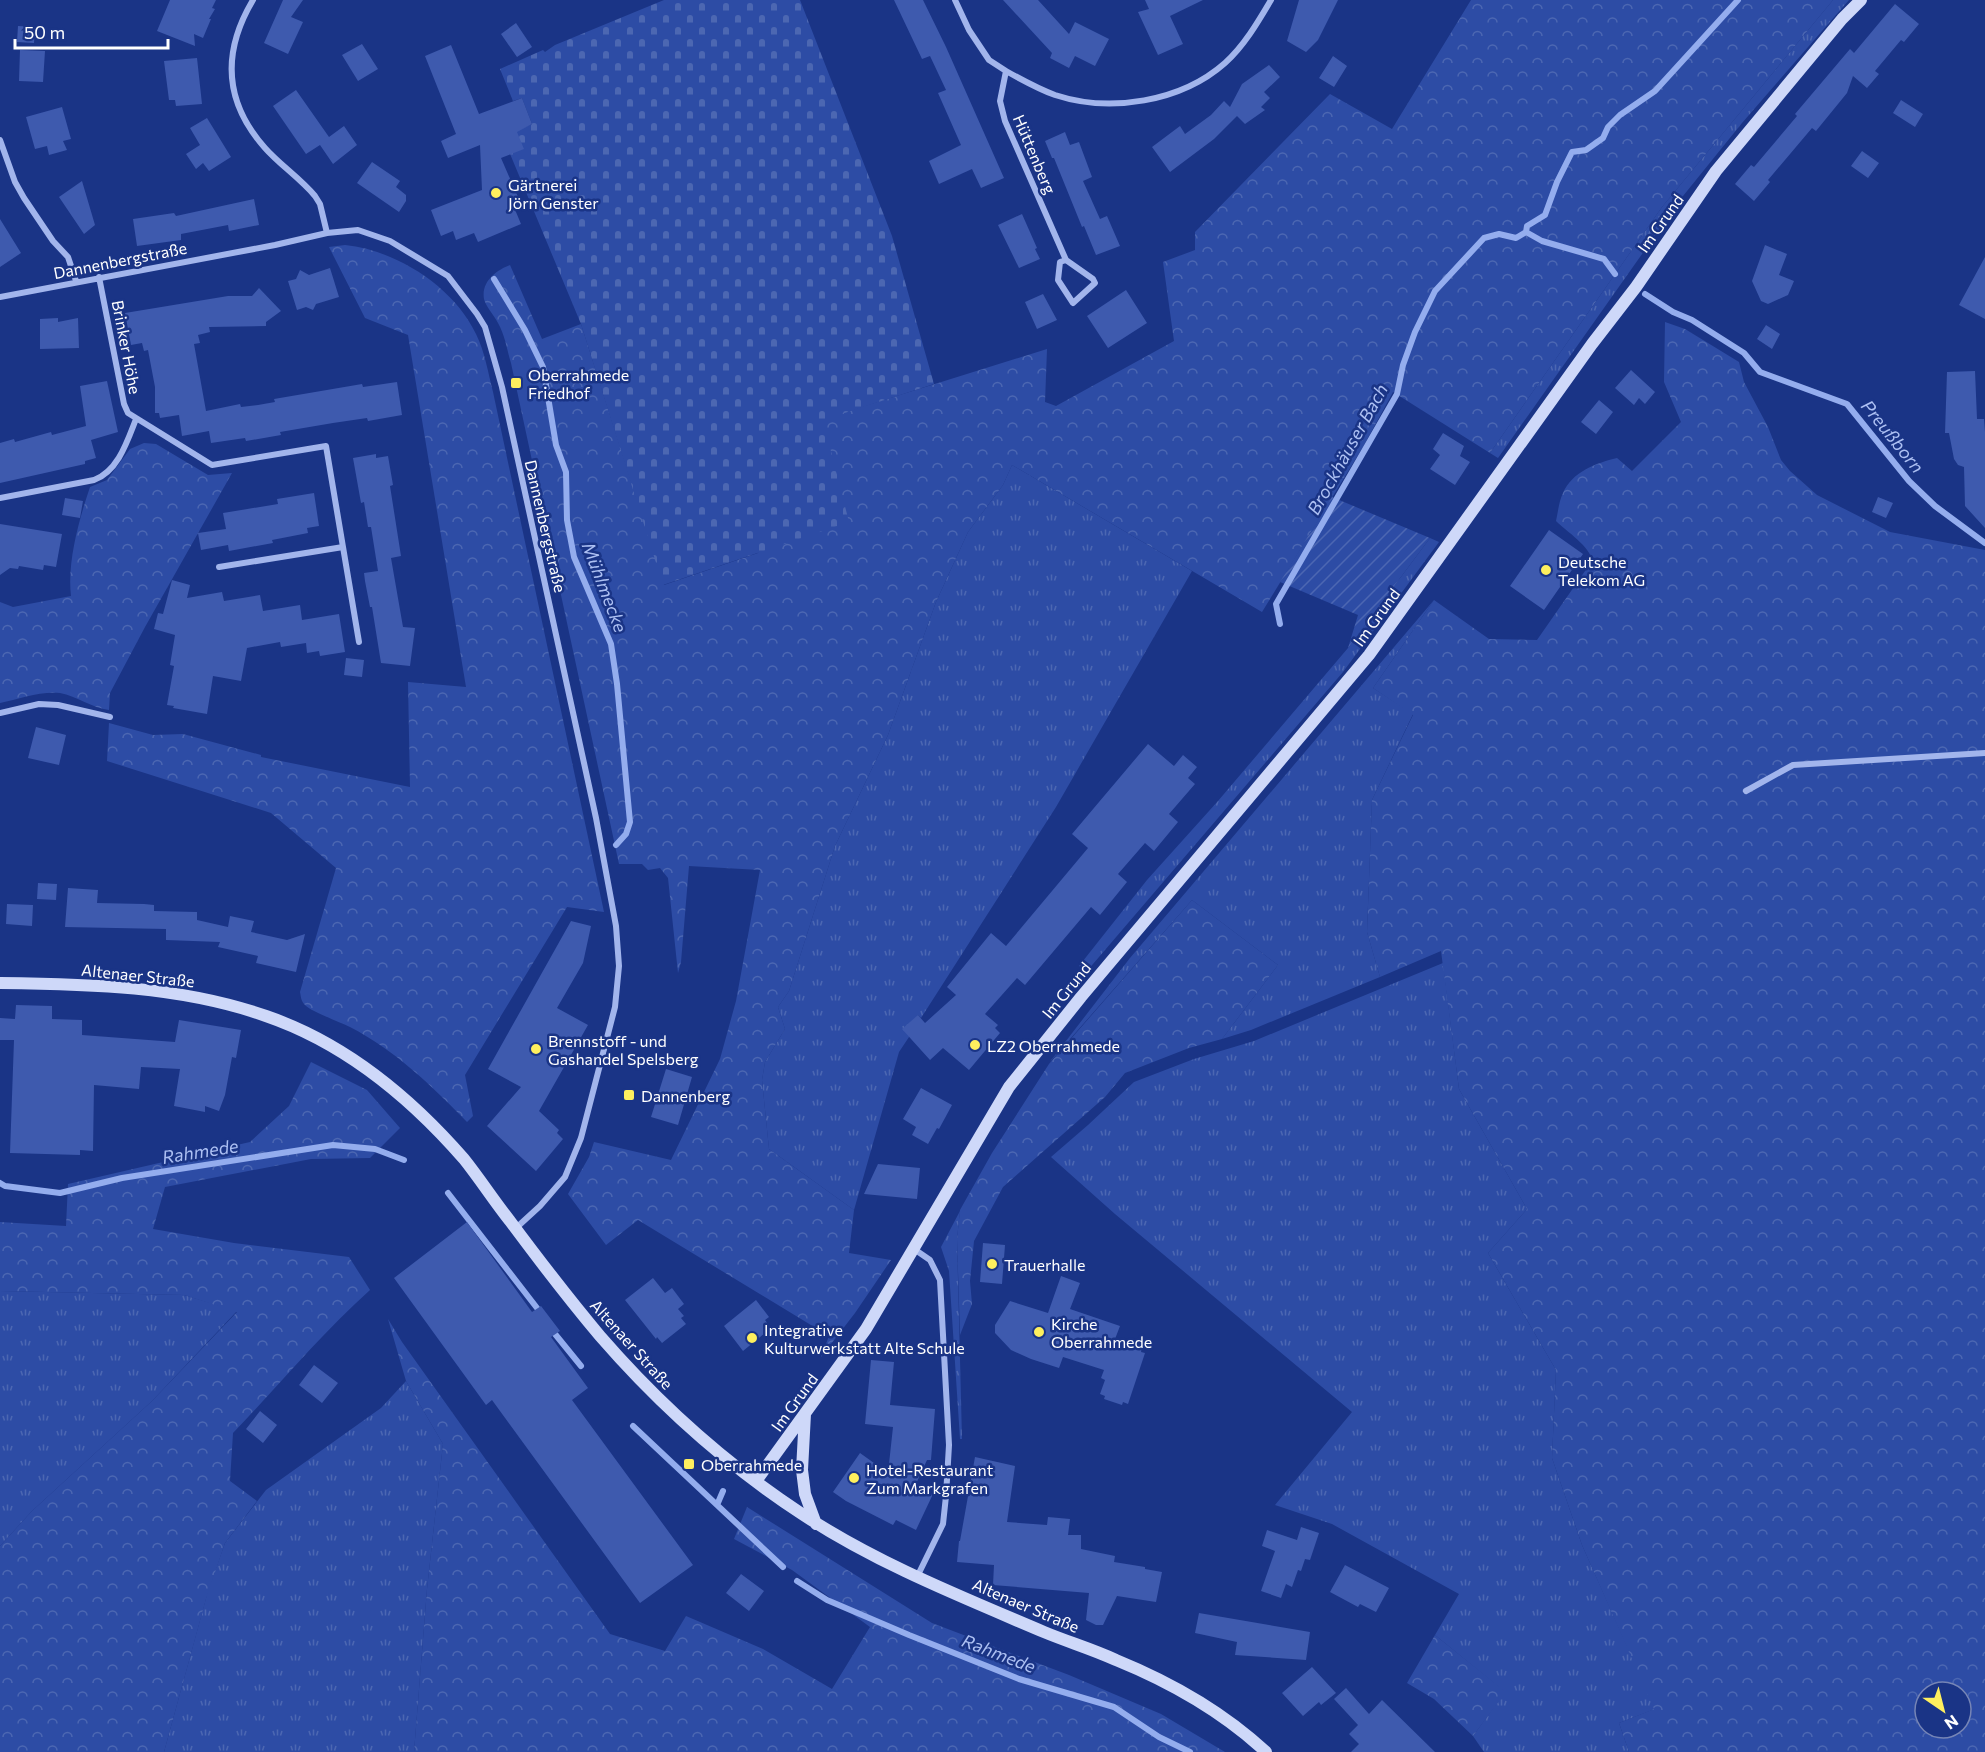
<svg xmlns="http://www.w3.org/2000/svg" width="1985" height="1752" font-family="Commissioner,sans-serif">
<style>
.grass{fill:url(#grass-tufts)}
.forest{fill:url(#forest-crowns);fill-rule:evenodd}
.cemetery{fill:url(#cemetery-stones)}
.garden{fill:url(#garden-furrows)}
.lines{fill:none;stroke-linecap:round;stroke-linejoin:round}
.stream{stroke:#94adee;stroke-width:6}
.building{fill:#3e5aae}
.minor{stroke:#a2b5ec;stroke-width:6}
.secondary{stroke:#ced8f9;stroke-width:12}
.poi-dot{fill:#feef5e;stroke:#1a3486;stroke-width:2}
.labels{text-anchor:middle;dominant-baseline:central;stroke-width:5;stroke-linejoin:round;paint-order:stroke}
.street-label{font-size:16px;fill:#fff;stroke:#1a3486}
.poi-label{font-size:16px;fill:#fff;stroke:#1a3486;text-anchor:start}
.water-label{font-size:18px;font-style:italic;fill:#adc0f3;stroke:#1a3486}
</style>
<defs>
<pattern id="grass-tufts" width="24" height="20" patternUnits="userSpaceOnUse" patternTransform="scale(1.5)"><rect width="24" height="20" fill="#2d4ca5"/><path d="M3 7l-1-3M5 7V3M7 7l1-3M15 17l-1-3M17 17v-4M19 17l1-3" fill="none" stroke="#4c67b2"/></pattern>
<pattern id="forest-crowns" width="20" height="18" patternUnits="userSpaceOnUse" patternTransform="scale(1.5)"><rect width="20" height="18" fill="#2d4ca5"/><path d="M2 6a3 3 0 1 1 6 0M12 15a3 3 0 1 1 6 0" fill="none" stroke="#4c67b2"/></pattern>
<pattern id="cemetery-stones" width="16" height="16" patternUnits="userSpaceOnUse" patternTransform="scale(1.5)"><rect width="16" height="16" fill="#2d4ca5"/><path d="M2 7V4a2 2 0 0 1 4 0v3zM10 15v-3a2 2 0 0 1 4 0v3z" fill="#4c67b2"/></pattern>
<pattern id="garden-furrows" width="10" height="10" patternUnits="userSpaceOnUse" patternTransform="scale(1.5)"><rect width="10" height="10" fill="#2d4ca5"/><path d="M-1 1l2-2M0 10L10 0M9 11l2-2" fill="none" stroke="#4c67b2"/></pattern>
</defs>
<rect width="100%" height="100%" fill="#1a3486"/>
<!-- grass -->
<path class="grass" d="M1833 0H1849L1742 123 1683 196 1498 458 1490 453 1662 207Z
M1012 465 1192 571 1056 807 921 1018 918 1015 909 1037 899 1052 854 1210 769 1149 762 1080 765 1062 785 1029 778 1007 789 991 835 846 888 735 936 602 968 532 1003 485Z
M1430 538 1439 542 1343 672 1087 971 1079 966 1147 880 1218 801 1348 648Z
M1434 600 1373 688 1413 714 1372 800 1367 932 1380 977 1251 1030 1222 1039 1278 965 1192 900 1049 1063 1130 958Z
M1443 963 1459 1089 1527 1209 1488 1253 1556 1370 1552 1458 1582 1545 1655 1709 1619 1723 1629 1752H1484L1473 1736 1505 1692 1435 1635 1459 1594 1332 1524 1275 1505 1352 1412 1115 1214 1051 1157 1088 1125 1134 1082 1194 1059 1254 1041Z
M960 1211 957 1239 962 1439H960L949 1271 941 1247Z
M0 1291 184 1295 237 1311 152 1401 32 1511 0 1546Z
M406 1381 443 1444 427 1589 414 1752H164L208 1591 225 1543 266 1490 381 1408Z"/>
<!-- forest -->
<path class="forest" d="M1471 0H1833L1662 207 1490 453 1393 392 1363 447 1262 612 1012 465 1003 485 968 532 936 602 888 735 835 846 789 991 778 1007 785 1029 765 1062 762 1080 769 1149 854 1210 849 1253 891 1260 855 1313 821 1357 829 1336 638 1220 606 1245 568 1194 589 1157 594 1142 671 1160 720 1059 736 1001 760 870 689 866 681 962 678 973 668 878 660 868 648 870 642 864H619L511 363C507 350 505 335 498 323 494 315 486 307 484 299 481 281 497 270 510 265L542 339 581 324 664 585 758 553 823 419 1047 349 1045 402 1056 406 1174 341 1163 262 1195 250V232L1330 94 1392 129Z
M345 245C396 250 454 287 476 334 485 352 488 373 493 392L604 912 567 907 465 1075 473 1116 467 1122C431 1085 396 1051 350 1027 340 1022 310 1011 305 1005 301 1001 301 997 300 992L336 868 271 813 107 761 109 723 153 735 183 734 261 755V757L410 787 408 682 466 687 408 335 365 318 329 247Z
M1665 322 1685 329 1739 362 1744 382 1768 427 1781 460 1790 471 1817 495 1890 532 1985 550V1752H1629L1619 1723 1654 1709 1582 1545 1552 1458 1556 1370 1488 1253 1527 1209 1459 1089 1441 951 1380 977 1367 932 1372 800 1413 715 1373 688 1434 600 1489 639 1537 640 1592 561C1591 547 1566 531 1556 521 1558 512 1559 501 1563 493 1572 472 1596 463 1617 458L1632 471 1681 422 1664 382ZM1925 1692H1961V1728H1925Z
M144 443 156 444 208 475 232 473 145 627 110 693 109 710C92 708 77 696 60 693 40 691 19 699 0 703V602L13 607 71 596C67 562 79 520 90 487L107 480 130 449Z
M1192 900 1278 965 1222 1039 1189 1048 1125 1073 1105 1097 1003 1187 974 1241 970 1281 972 1304 960 1335 957 1239 960 1210 992 1153 1049 1064Z
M311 1062 367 1090 400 1128 370 1158 311 1159 165 1187 153 1229 234 1243 349 1257 370 1290C321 1334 279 1385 233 1433L230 1481 257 1501 225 1543 206 1599 164 1752H0V1546L32 1511 152 1401 237 1312 184 1295 0 1291V1222L66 1226 68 1184 250 1142 289 1106Z
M388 1319 402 1342 610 1634 665 1651 686 1616 763 1649 832 1689 870 1627 792 1570 734 1539 747 1507 932 1623 1069 1675 1161 1714 1225 1752H414L427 1589 443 1444 406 1381Z
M1435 1635 1506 1692 1473 1736 1434 1699 1407 1683Z"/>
<!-- cemetery -->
<path class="cemetery" d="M664 0H800L892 236 934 384 823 420 849 522 663 585 581 324 503 137 532 124 522 98 513 101 500 69 543 50 545 52 555 45Z"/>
<!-- garden -->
<path class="garden" d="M1332 497 1430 538 1348 648 1358 615 1280 582Z"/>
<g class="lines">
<!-- stream -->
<path class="stream" d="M1526 232 1542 241 1604 259 1615 274
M494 279 525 330 543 367 556 445 566 472 567 520 574 557 611 644 617 684 630 822 626 834 616 845
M1645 294 1673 312 1692 320 1744 353 1760 372 1847 404 1909 481 1935 506 1985 543
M1280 624 1276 604 1397 394 1403 365 1415 332 1435 291 1484 238 1499 234 1516 238 1526 232 1527 226 1545 215 1557 182 1572 152 1586 150 1603 138 1608 127 1620 115 1655 91 1738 0
M0 1183 5 1186 60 1193 122 1178 333 1145 375 1149 404 1160
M448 1193 537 1308
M555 1334 581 1366
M633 1426 783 1567
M717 1505 723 1491
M797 1581 827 1600 909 1635 1019 1679 1114 1707 1159 1737 1190 1752"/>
</g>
<!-- building -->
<path class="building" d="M170 0H216L212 8 215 9 209 19H211L203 38 194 34 195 46 157 31Z
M283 0H303L291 17 303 22 288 54 264 43Z
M894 0H923L946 47 1004 178 981 188 972 169 939 184 929 161 961 145 938 93 946 90 930 56 922 59Z
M1003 0H1038L1069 34 1075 22 1109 39 1095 66 1075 56 1069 68 1050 58 1052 53Z
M1145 0H1203L1170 16 1183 44 1158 55 1138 12 1149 9Z
M1299 0H1338L1318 40 1306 52 1287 41Z
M1895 4 1919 24 1904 42 1901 40 1875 71 1879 74 1867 88 1853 76 1847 93 1816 131 1812 128 1768 180 1770 182 1754 201 1735 184 1751 165 1754 167 1797 116 1795 114 1850 49 1854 53Z
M516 23 532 47 517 57 501 34Z
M18 26 35 27 34 43 17 42Z
M362 44 378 69 358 81 342 55Z
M451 45 479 114 522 98 532 124 517 132 524 149 501 158 518 197 511 200 521 224 478 242 474 233 456 240 453 231 441 236 431 210 482 190 480 145 448 158 441 141 456 134 425 56Z
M20 50 45 51 43 82 19 81Z
M1333 56 1347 66 1334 87 1319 78Z
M197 58 202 104 176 106 175 100H169L164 61Z
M1269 65 1280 77 1264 92 1270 98 1261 107 1265 110 1245 124 1237 116 1214 139 1170 172 1152 147 1180 126 1185 134 1211 115 1224 101 1230 107 1242 84Z
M296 90 329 137 344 126 357 145 333 164 320 145 306 154 273 106Z
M1901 100 1923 114 1915 127 1893 113Z
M62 107 71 139 63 141 67 150 49 155 47 146 35 149 26 117Z
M207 118 231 157 209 171 203 163 196 169 186 154 200 145 190 128Z
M1065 132 1070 145 1079 142 1092 177 1083 181 1100 219 1107 216 1120 246 1096 255 1084 226 1082 227 1054 158H1052L1045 141Z
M1862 151 1879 163 1868 178 1851 166Z
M372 162 400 181 396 187 406 195V201L399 212 357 183Z
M82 181 95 225 84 234 59 197Z
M254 199 259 225 229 231 228 225 181 234V240L137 246 133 219 174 213 176 216Z
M1022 214 1037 248 1035 249 1040 259 1019 268 998 225Z
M0 219 21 253 0 267Z
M1765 245 1787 254 1779 275 1794 281 1788 295 1768 304 1761 301 1752 281Z
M1985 257V319L1959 305Z
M330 268 339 297 316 304 313 310 306 307 297 310 288 281 296 279 300 270 309 275Z
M259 288 281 311 266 322V326L209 327 210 332 198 335 200 343 194 344 206 411 240 404 241 407 258 405 275 402 274 399 362 384 363 387 397 382 402 415 368 421 367 418 333 423 280 432 281 435 246 441 245 438 211 443 209 431 182 436 179 415 160 418 159 413H155V387L148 350 144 351 142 343 131 345 125 313 228 296H252Z
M1126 290 1147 323 1108 348 1087 316Z
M1043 294 1057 320 1037 329 1025 302Z
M58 318V322L78 318 79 348 40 349V319Z
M1766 325 1780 334 1772 349 1757 339Z
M1631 370 1655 392 1645 404 1639 398 1634 405 1615 388Z
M1975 371 1977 419H1984L1985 432V528L1965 506 1964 467 1958 465 1954 459 1949 433H1945L1947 372Z
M107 381 118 432 91 440 96 458 85 461V464L0 483V443L14 439 15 442 51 432 52 435 86 426 80 386Z
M1599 400 1613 412 1596 434 1581 422Z
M1443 433 1464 446 1460 456 1470 462 1455 485 1430 469 1440 455 1433 449Z
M376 454V458L388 456 393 485 390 486 401 556 391 558 403 627 415 628 410 666 381 663 372 607H370L365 581 364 573 378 571 371 527H368L364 502 361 503 353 458Z
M314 493 319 526 307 528 308 533 272 540 273 543 229 551 228 545 201 550 198 533 226 529 223 513 278 504 277 499Z
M1878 497 1893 503 1886 518 1872 512Z
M65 498 83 501 80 518 62 515Z
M0 524 62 534 56 567 44 565 43 570 19 566 18 569 10 568 0 575Z
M1549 530 1583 554 1544 610 1510 586Z
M172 580 190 585 187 598 222 592 224 601 260 595 263 611 300 605 302 620 339 614 345 652 320 656 319 651 307 653 306 643 281 647 280 642 247 648 241 681 213 676 207 714 173 708 174 706 167 705 174 666 170 665 175 635 154 629 158 613 163 614Z
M346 658 364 660 362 677 344 675Z
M36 727 66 735 59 765 28 758Z
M1148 744 1174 766 1183 755 1197 767 1188 778 1195 784 1169 814 1178 822 1154 851 1145 843 1118 874 1127 882 1100 915 1091 907 1025 985 1017 978 985 1014 998 1025 995 1028 1000 1033 969 1070 943 1048 930 1060 902 1029 918 1015 925 1023 956 995 947 987 991 933 1006 946 1088 848 1072 834Z
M38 883 57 884 56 900 37 899Z
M68 888 98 890 97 903 144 904 154 905V911L197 912V920L228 927 230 916 254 921 251 932 287 940 305 934 296 972 256 963 258 956 218 947 220 942 166 940V929L65 927Z
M7 904 33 905 32 926 6 924Z
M571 921 591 926 583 963 557 1008 588 1025 539 1111 559 1130 557 1133 563 1139 536 1171 487 1126 521 1087 488 1069Z
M16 1005 52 1006V1019L82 1020V1035L175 1042 179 1020 241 1030 236 1058 232 1057 225 1095 219 1111 205 1106V1112L174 1106 180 1069 141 1067 139 1089 94 1085 93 1151 80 1150V1155L10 1153 14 1040H0V1018L15 1019Z
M666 1069 692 1077 678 1125 651 1117Z
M921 1088 952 1105 939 1129 937 1128 928 1144 912 1135 916 1127 903 1119Z
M878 1164 920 1168 917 1199 864 1194Z
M467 1222 532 1312 541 1306 560 1331 551 1337 588 1388 572 1400 693 1565 640 1603 492 1400 486 1405 394 1278Z
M983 1243 1005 1245 1002 1284 980 1282Z
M1061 1276 1080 1283 1070 1309 1120 1326 1115 1339 1142 1348 1141 1352 1145 1353 1128 1404 1123 1402 1122 1405 1104 1399 1105 1396 1100 1394 1105 1380 1101 1378 1104 1370 1063 1357 1059 1368 1031 1359 1011 1350 995 1333V1325L1010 1301 1048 1313Z
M653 1278 665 1293 672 1288 684 1304 678 1309 684 1316 681 1318 686 1324 662 1343 657 1337 656 1339 625 1300Z
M756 1300 769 1317 765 1320 771 1328 743 1351 724 1326Z
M871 1360 894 1362 890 1405 935 1409 931 1460H927L915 1486 933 1494 916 1530 896 1520 893 1525 846 1501 833 1492 860 1453 888 1473 893 1427 865 1424Z
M314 1365 338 1383 322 1403 299 1385Z
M260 1411 277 1425 263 1443 246 1429Z
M975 1457 1015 1466 1007 1522 1047 1525 1048 1517 1070 1519 1068 1535H1081V1549L1115 1556 1114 1562 1145 1567V1569L1162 1572 1156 1602 1117 1596 1103 1625H1096L1086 1620 1089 1593 993 1585 994 1565 957 1562 959 1541H960Z
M1301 1527 1319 1533 1310 1560 1305 1559 1301 1571 1298 1570 1292 1587 1286 1584 1281 1598 1261 1591 1275 1551 1262 1546 1267 1530 1297 1540Z
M1345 1565 1389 1588 1376 1612 1360 1604 1358 1607 1330 1592Z
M741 1574 764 1591 749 1611 726 1593Z
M1199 1613 1310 1632 1306 1660 1235 1655 1237 1642 1195 1633Z
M1312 1667 1336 1693 1321 1705 1319 1702 1303 1716 1282 1693Z
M1346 1688 1369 1714 1382 1700 1435 1752H1351L1359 1744 1349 1734 1358 1725 1334 1699Z"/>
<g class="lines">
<!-- minor -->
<path class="minor" d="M253 0C222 52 224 102 265 148 280 165 300 178 315 196L320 204 327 233
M955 0 969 30 989 60 1006 71 1000 101 1005 121 1066 260 1093 279 1095 283 1073 303 1058 280 1060 262 1066 260
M1006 71C1022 80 1038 89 1055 95 1110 113 1181 102 1225 63 1244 46 1258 22 1271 0
M0 140 15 182 24 198 53 241 68 257 76 281
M99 277 124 404 128 413 212 465 326 446 343 547
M0 297 275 245 327 233 358 230 390 241 448 276 477 314 485 327 502 387 596 818 616 926 619 966 615 1007 581 1138 565 1177 540 1206 516 1228
M0 498 94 480C118 471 127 442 136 419
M219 567 343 547 359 642
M0 713 39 704 58 705 110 717
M1746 791 1793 765 1985 753
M914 1249 930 1260 940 1280 949 1445 946 1496 943 1524 917 1577"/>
<!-- secondary -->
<path class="secondary" d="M0 983C89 984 181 986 266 1016 345 1043 410 1097 464 1159 480 1179 494 1201 510 1221 539 1260 569 1299 600 1336 659 1404 727 1465 802 1514 876 1563 962 1597 1044 1632 1068 1642 1092 1649 1116 1660 1170 1682 1223 1712 1266 1752
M805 1414 802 1470 805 1494 816 1524
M756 1481 866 1329 1009 1087 1081 997 1369 655 1592 344 1636 287 1716 171 1842 19 1861 0"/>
</g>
<!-- markers -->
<g class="poi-dot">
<circle cx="496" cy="193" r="6"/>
<rect x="510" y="377" width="12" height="12" rx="3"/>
<circle cx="1546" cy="570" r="6"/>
<circle cx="975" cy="1045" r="6"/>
<circle cx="536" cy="1049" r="6"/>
<rect x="623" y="1089" width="12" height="12" rx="3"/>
<circle cx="992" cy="1264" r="6"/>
<circle cx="1039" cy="1332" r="6"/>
<circle cx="752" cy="1338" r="6"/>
<rect x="683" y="1458" width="12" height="12" rx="3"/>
<circle cx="854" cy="1478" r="6"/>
</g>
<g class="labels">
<!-- street labels -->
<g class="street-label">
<text transform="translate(1035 154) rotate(67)">Hüttenberg</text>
<text transform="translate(1660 223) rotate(-55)">Im Grund</text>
<text transform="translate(120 260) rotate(-11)">Dannenbergstraße</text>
<text transform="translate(127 347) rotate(79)">Brinker Höhe</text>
<text transform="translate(546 526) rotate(77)">Dannenbergstraße</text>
<text transform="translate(1376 617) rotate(-54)">Im Grund</text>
<text transform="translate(138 975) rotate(6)">Altenaer Straße</text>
<text transform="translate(1066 990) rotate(-51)">Im Grund</text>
<text transform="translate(632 1344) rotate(48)">Altenaer Straße</text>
<text transform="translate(794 1402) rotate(-54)">Im Grund</text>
<text transform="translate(1026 1605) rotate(23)">Altenaer Straße</text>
</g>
<!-- poi labels -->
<g class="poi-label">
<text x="508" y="184">Gärtnerei<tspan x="508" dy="18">Jörn Genster</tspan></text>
<text x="528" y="374">Oberrahmede<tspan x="528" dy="18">Friedhof</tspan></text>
<text x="1558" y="561">Deutsche<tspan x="1558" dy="18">Telekom AG</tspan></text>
<text x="548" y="1040">Brennstoff - und<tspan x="548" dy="18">Gashandel Spelsberg</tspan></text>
<text x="987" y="1045">LZ2 Oberrahmede</text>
<text x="641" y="1095">Dannenberg</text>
<text x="1004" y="1264">Trauerhalle</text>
<text x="1051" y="1323">Kirche<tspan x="1051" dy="18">Oberrahmede</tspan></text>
<text x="764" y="1329">Integrative<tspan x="764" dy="18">Kulturwerkstatt Alte Schule</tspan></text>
<text x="701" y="1464">Oberrahmede</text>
<text x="866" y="1469">Hotel-Restaurant<tspan x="866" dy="18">Zum Markgrafen</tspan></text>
</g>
<!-- water labels -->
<g class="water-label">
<text transform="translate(1893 436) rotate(51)">Preußborn</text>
<text transform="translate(1347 449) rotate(-61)">Brockhäuser Bach</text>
<text transform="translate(605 587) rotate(69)">Mühlmecke</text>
<text transform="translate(200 1151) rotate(-9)">Rahmede</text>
<text transform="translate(999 1653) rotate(21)">Rahmede</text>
</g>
</g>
<!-- north arrow -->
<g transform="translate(1943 1710) rotate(145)"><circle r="28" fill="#1a3486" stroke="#7685b6" stroke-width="1.5"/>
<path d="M0-4.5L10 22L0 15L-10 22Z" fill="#feef5e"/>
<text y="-9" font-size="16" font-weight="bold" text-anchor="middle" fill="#ffffff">N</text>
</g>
<!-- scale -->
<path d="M15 39v9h153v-9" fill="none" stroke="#ffffff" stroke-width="3"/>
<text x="24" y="39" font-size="18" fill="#ffffff" stroke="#1a3486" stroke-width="4.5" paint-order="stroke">50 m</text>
</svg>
